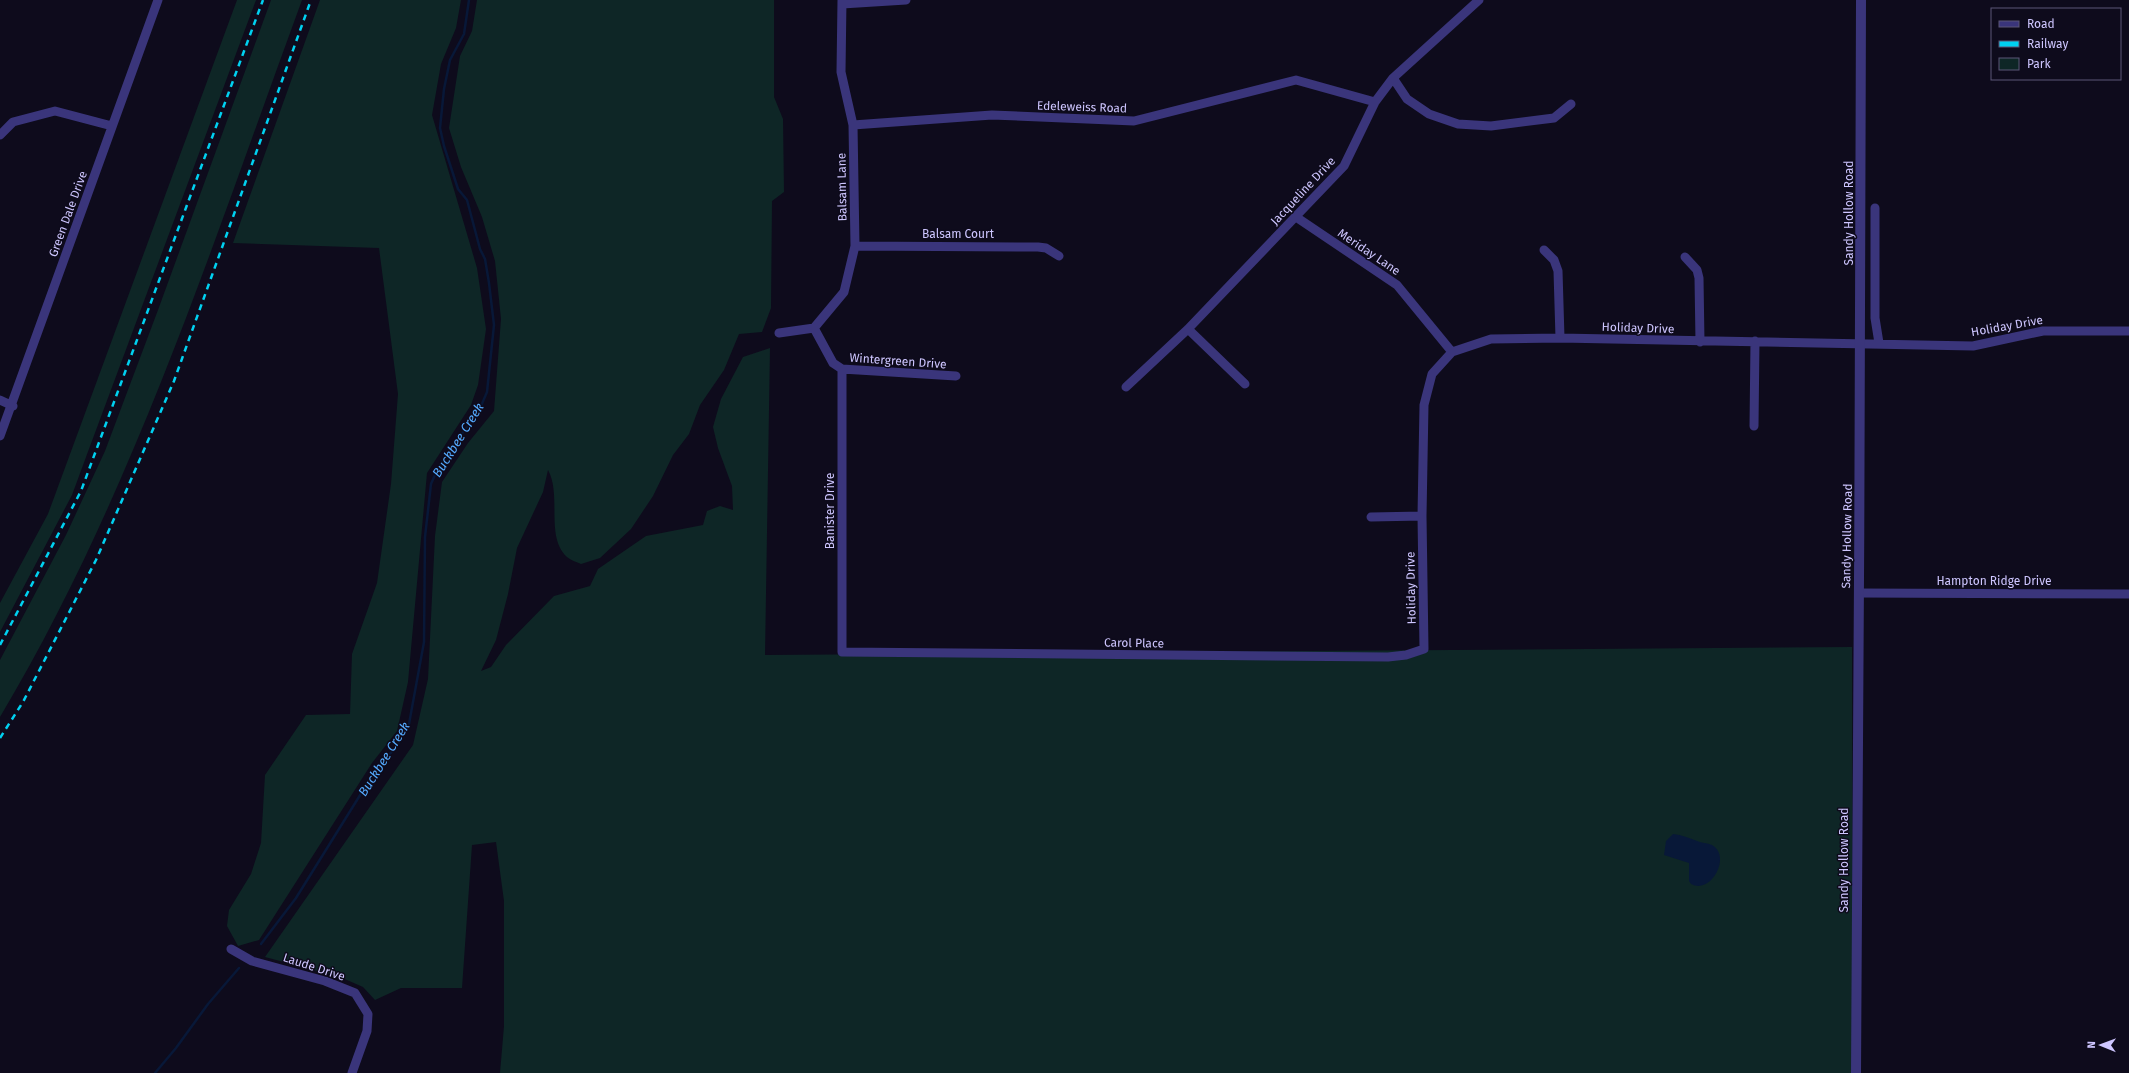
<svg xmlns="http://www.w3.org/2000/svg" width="2129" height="1073" font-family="'Fira Sans',sans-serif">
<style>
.green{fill:#0e2626}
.water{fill:#081838}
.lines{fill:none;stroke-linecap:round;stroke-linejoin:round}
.stream{stroke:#081838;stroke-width:2.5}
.minor{stroke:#3a357b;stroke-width:9}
.tertiary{stroke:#3a357b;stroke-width:10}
.rail{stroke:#00d1f1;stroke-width:2.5;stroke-dasharray:6 5;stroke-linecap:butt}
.labels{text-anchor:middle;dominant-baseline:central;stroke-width:3;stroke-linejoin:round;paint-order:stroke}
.street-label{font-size:12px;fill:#cec6ff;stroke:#0e0b1c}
.water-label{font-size:13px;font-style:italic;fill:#54aaff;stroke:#0e0b1c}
</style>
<rect width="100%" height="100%" fill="#0e0b1c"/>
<!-- green -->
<path class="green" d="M237 0H256L86 457 72 495 0 632V603L48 514Z
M271 0H302C213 242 133 494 0 717V660L66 535 105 451 158 310Z
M320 0H461L456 28 441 64 432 115 477 268 486 329 478 385 471 405 427 473 408 682 397 731 372 763 259 940 238 946 227 926 229 910 251 874 261 843 265 775 306 715 350 714 352 654 377 583 391 484 398 394 379 248 233 243Z
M477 0H774V97L783 119 784 192 772 201 771 308 762 332 739 334 724 370 700 405 689 434 673 455 653 496 631 529 600 558 581 564C577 562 570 560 567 557 545 537 562 495 548 470L543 492 517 548 508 594 496 640 481 671 491 667 506 645 554 596 590 586 598 569 646 536 703 525 707 511 720 506 733 510 732 486 718 448 713 427 721 399 743 357 770 348 765 655 1852 647 1853 1073H500L504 1026V901L496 842 472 845 462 988H401L375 1000 363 987 340 977 265 957 413 745 428 679 435 536 442 482 468 443 494 411 501 319 495 261 482 217 461 167 449 128 460 56 472 31Z"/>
<!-- water -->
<path class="water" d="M1673 834C1682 835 1689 838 1697 841 1702 843 1707 843 1712 845 1732 856 1711 895 1691 884L1689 881V863L1664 855 1666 841Z"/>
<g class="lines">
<!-- stream -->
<path class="stream" d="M261 944 296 898 367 784 399 742 409 724 424 642 425 537 431 484 438 468 453 445 478 413 487 392 494 325 489 283 485 259 480 249 467 200 458 189 444 146 440 128 444 89 450 60 464 34 469 0
M155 1073 176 1048 208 1004 239 968"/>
<!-- minor -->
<path class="minor" d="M842 4 906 0
M1393 78 1407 99 1429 114 1458 124 1491 126 1554 118 1571 104
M853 125 992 115 1134 121 1296 80 1375 102
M0 135 13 122 55 111 112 126
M1875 208V318L1879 343
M1296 217 1397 285 1452 352
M855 246 1038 247 1046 248 1059 256
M1544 250 1554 260 1558 271 1560 338
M1685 257 1697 270 1699 278 1700 342
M814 328 833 363 842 369 956 376
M1188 329 1245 384
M779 333 814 328 844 292 855 246 853 125 841 72 842 0
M842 369V652L1388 657 1406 655 1424 649 1422 516 1424 405 1432 374 1452 352 1491 339 1560 338 1973 346 2043 331H2129
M1126 387 1188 329 1344 166 1375 102 1393 78 1479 0
M0 400 13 406
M1754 426 1755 341
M0 436 158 0
M1371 517 1422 516
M1859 593 2129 594
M231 949 252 961 325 981 355 993 368 1014 367 1031 352 1073"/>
<!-- tertiary -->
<path class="tertiary" d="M1856 1073C1857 715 1862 358 1861 0"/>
<!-- rail -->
<path class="rail" d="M0 645 81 491 263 0
M0 738 23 702 96 560 174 381 311 0"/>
</g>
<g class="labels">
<!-- street labels -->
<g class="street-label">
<text transform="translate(1082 107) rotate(2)">Edeleweiss Road</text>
<text transform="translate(842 187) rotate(-91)">Balsam Lane</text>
<text transform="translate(1303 191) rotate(-47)">Jacqueline Drive</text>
<text transform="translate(1849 213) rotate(-90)">Sandy Hollow Road</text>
<text transform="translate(68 214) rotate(-70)">Green Dale Drive</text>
<text x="958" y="234">Balsam Court</text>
<text transform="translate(1369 252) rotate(34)">Meriday Lane</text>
<text transform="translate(2007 326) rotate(-10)">Holiday Drive</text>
<text transform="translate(1638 328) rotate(2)">Holiday Drive</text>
<text transform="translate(898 361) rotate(4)">Wintergreen Drive</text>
<text transform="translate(830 511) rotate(-90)">Banister Drive</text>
<text transform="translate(1847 536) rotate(-89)">Sandy Hollow Road</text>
<text x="1994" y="581">Hampton Ridge Drive</text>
<text transform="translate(1411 588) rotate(-91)">Holiday Drive</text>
<text transform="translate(1134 643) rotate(1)">Carol Place</text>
<text transform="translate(1844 860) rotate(-90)">Sandy Hollow Road</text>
<text transform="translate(314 967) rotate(18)">Laude Drive</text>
</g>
<!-- water labels -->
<g class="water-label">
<text transform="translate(458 440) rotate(-58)">Buckbee Creek</text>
<text transform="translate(384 759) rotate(-58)">Buckbee Creek</text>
</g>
</g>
<!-- legend -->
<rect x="1991" y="8" width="130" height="72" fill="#0e0b1c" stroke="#5b5677"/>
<rect x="1999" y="21" width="20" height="6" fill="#3a357b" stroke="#5b5677"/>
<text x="2027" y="28" font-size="12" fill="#cec6ff">Road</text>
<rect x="1999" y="41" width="20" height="6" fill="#00d1f1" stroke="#5b5677"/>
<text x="2027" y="48" font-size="12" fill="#cec6ff">Railway</text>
<rect x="1999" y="58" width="20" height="12" fill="#0e2626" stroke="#5b5677"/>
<text x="2027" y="68" font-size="12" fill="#cec6ff">Park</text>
<!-- north arrow -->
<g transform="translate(2101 1045) rotate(271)" stroke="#0e0b1c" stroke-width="3" paint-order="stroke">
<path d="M0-3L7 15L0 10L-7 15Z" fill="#cec6ff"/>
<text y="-6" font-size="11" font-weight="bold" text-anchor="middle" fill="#cec6ff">N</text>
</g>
</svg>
